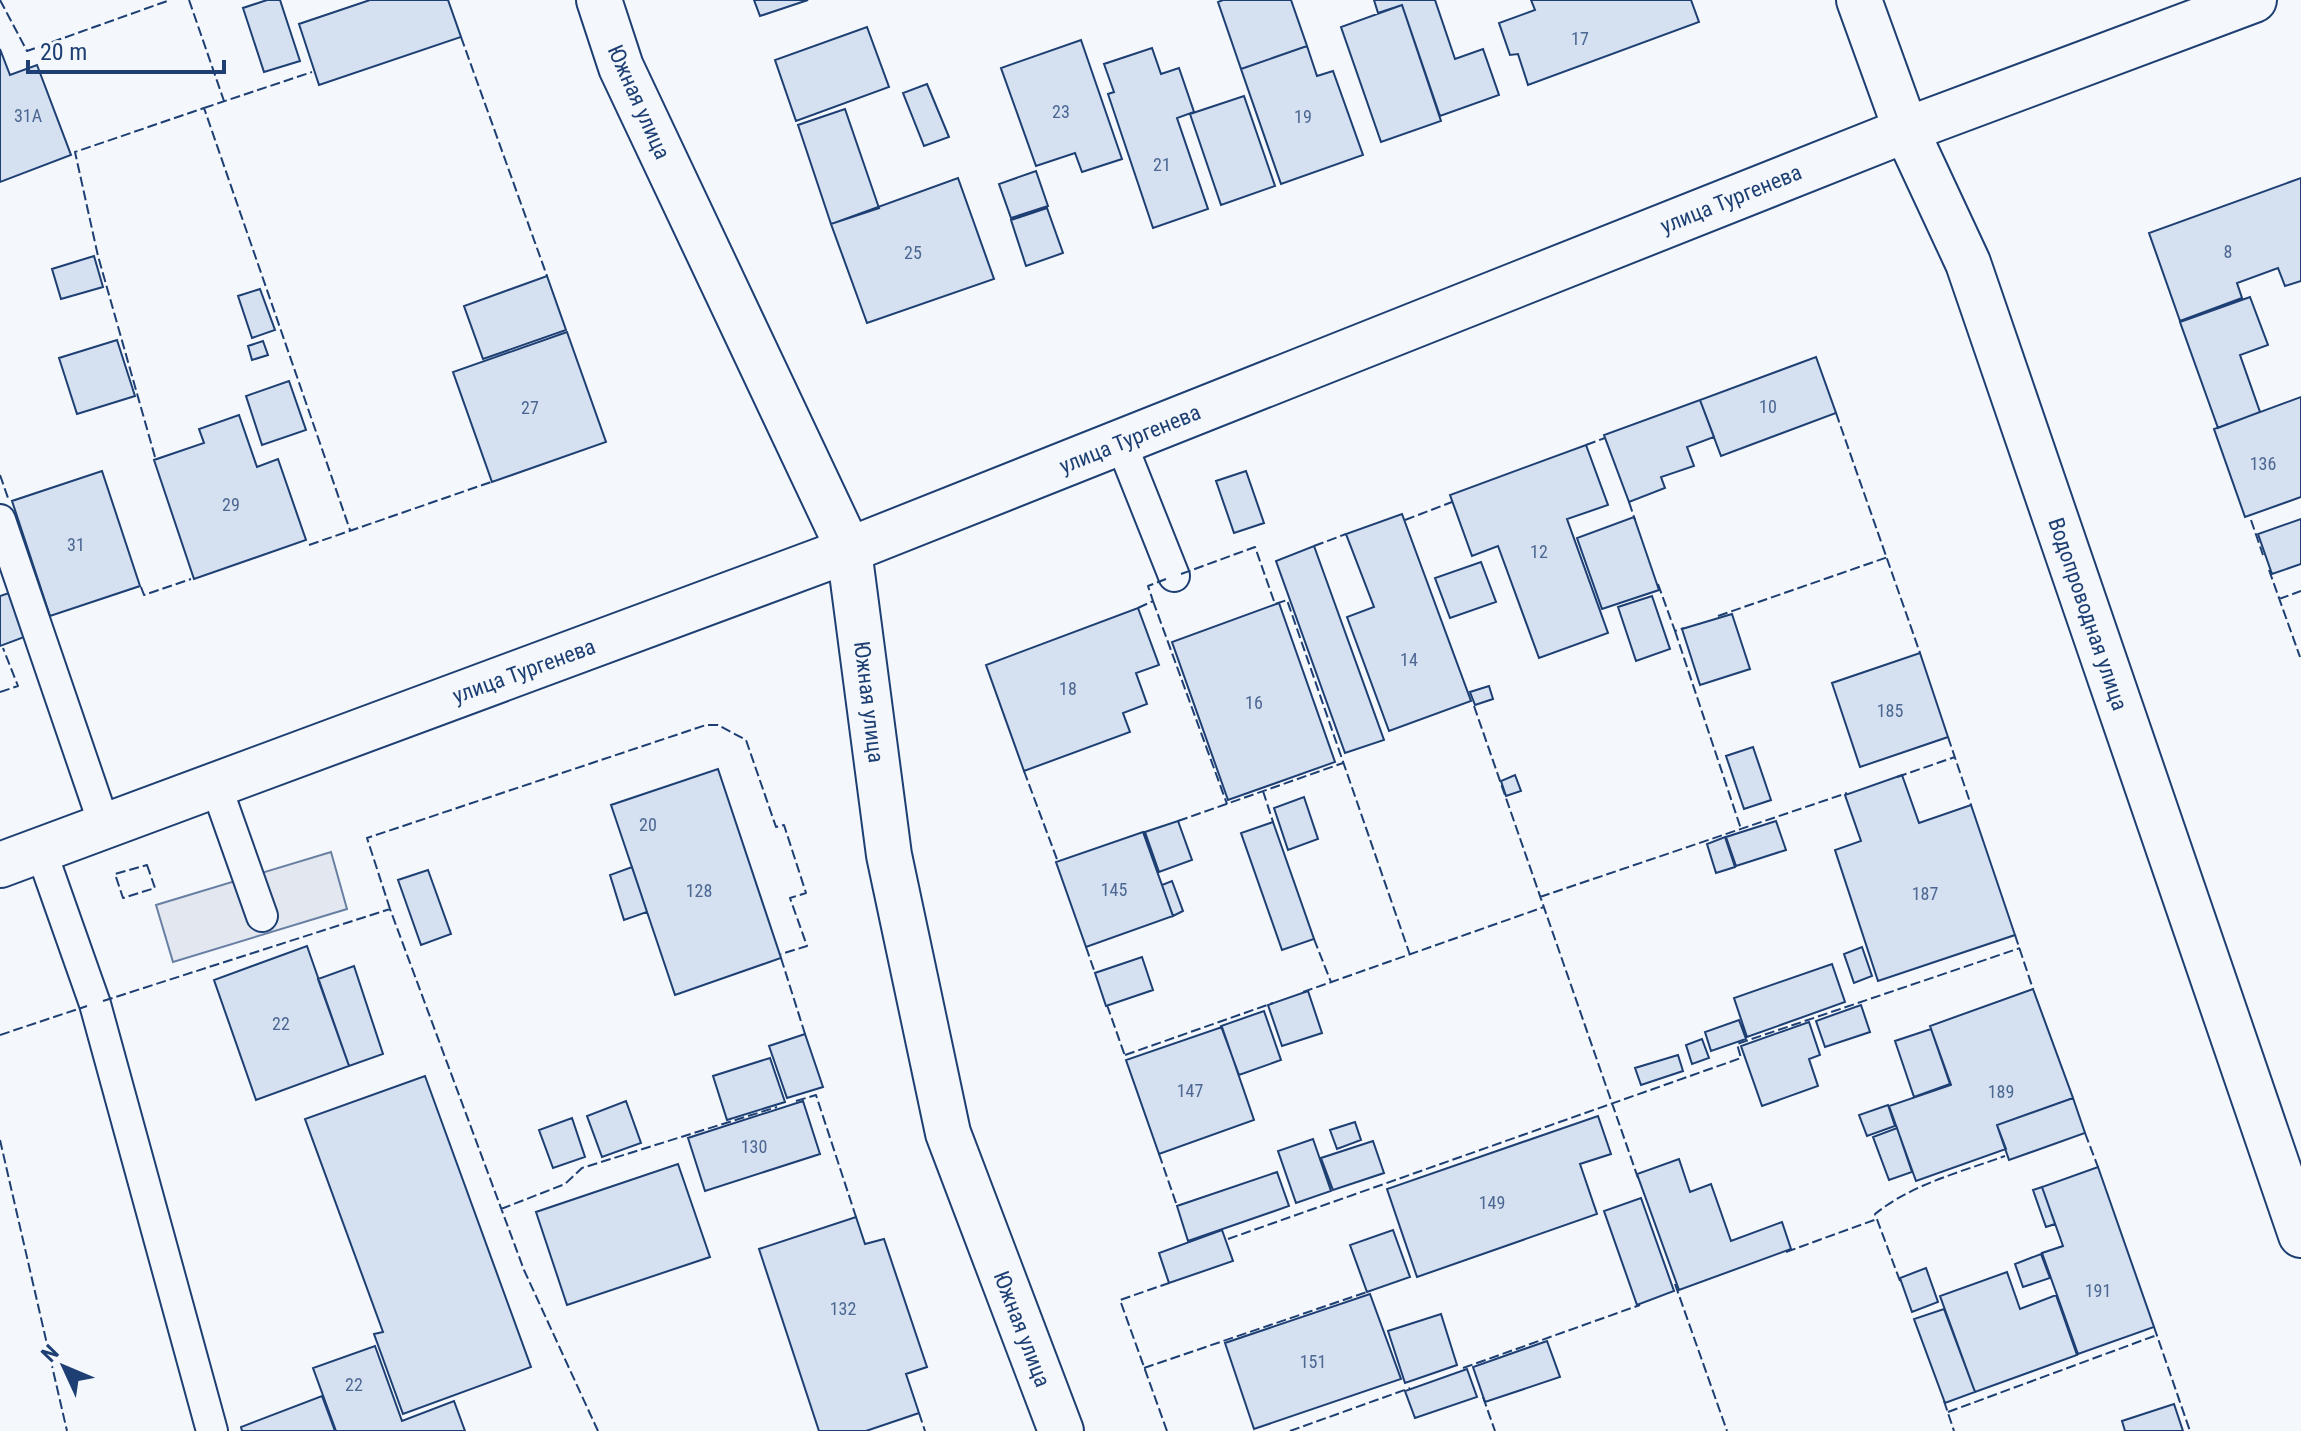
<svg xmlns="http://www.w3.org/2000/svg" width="2301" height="1431" font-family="'Roboto Condensed',sans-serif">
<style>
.parking{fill:#e3e8f0;stroke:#687fa3;stroke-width:2}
.building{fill:#d5e0f0;stroke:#1d3f73;stroke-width:2}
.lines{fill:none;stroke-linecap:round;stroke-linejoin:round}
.service-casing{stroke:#1d3f73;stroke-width:34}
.minor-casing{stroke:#1d3f73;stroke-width:48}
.service{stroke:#f4f7fb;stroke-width:30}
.minor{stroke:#f4f7fb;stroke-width:44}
.fence{stroke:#1d3f73;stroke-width:2;stroke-dasharray:10 4;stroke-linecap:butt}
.labels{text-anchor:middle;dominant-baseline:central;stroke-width:6;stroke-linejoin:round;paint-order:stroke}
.number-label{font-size:18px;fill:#4b6792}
.street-label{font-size:22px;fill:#1d3f73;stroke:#f4f7fb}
</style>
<rect width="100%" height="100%" fill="#f4f7fb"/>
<!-- parking -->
<path class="parking" d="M331 852 347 909 173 962 156 905Z"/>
<!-- building -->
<path class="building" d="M267 0H280L300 61 264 72 243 8Z
M370 0H448L461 37 319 85 299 24Z
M754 0H808L760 16Z
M1223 0H1291L1307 46 1241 69 1218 2Z
M1374 0H1435L1455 59 1483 49 1499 95 1440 116 1402 5 1378 13Z
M1531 0H1691L1699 22 1528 85 1518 54 1510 55 1499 23 1535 10Z
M1402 5 1441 121 1381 142 1341 27Z
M867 27 889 87 796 121 775 60Z
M1081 40 1122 159 1082 172 1075 153 1036 166 1001 68Z
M1307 46 1317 76 1333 71 1363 155 1281 184 1241 69Z
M1152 48 1161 74 1179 68 1194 112 1177 118 1208 209 1153 228 1108 94 1114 92 1104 64Z
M0 49 10 75 37 65 71 155 0 182Z
M927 84 949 137 924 146 903 93Z
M1244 96 1275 186 1221 205 1190 114Z
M845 109 879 208 831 224 798 125Z
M1036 171 1048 206 1011 218 999 184Z
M958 178 994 279 867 323 831 224Z
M2301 178V281L2285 286 2278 268 2237 283 2242 298 2180 321 2149 233Z
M1047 208 1063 253 1026 266 1011 220Z
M94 256 103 287 61 299 52 269Z
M547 276 566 330 483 359 464 306Z
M260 289 275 330 252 338 238 296Z
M2250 297 2268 345 2240 355 2260 412 2218 428 2180 322Z
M567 332 606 442 492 482 453 372Z
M117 340 135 396 77 414 59 358Z
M263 341 268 355 252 360 248 346Z
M1816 357 1836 413 1721 456 1700 400Z
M289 381 306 430 262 445 246 396Z
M2301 397V497L2245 517 2214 429Z
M1700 400 1714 437 1687 447 1694 466 1661 477 1665 488 1629 502 1604 435Z
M239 415 257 467 278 459 306 540 194 579 154 460 204 443 199 429Z
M1586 445 1608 505 1567 519 1608 633 1539 658 1498 546 1472 556 1450 495Z
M102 471 140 586 50 616 12 501Z
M1246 471 1264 523 1234 533 1216 481Z
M1402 514 1471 701 1389 731 1347 617 1374 607 1346 534Z
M1634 517 1659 590 1602 609 1577 538Z
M2301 519V564L2272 574 2258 534Z
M1314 546 1384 740 1345 753 1276 561Z
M1481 562 1496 602 1450 618 1435 578Z
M12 592 27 636 0 646V596Z
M1652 596 1670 649 1636 661 1618 607Z
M1279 603 1335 762 1228 800 1172 642Z
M1138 608 1159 665 1136 673 1147 704 1123 713 1130 732 1024 771 986 665Z
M1732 614 1750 669 1700 685 1682 629Z
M1920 653 1948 737 1860 767 1832 683Z
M1489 686 1493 699 1475 705 1470 692Z
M1753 747 1771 800 1744 809 1726 756Z
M718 769 781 958 675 995 611 805Z
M1515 775 1521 791 1506 796 1501 781Z
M1902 775 1919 823 1971 805 2015 935 1878 981 1835 850 1861 841 1845 795Z
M1304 797 1318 839 1288 850 1274 808Z
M1178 821 1192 860 1159 872 1145 832Z
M1776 821 1786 850 1736 866 1726 837Z
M1273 822 1314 939 1282 950 1241 833Z
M1143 832 1173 916 1086 947 1056 862Z
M1725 837 1735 867 1716 873 1707 844Z
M632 867 647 912 624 920 610 875Z
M428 870 451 934 421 945 398 880Z
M1172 881 1183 911 1173 916 1162 885Z
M307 946 349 1066 256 1100 214 980Z
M1862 947 1872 976 1854 983 1844 954Z
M1142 957 1153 990 1106 1006 1095 973Z
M1832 964 1845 1002 1747 1037 1734 998Z
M354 966 383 1054 349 1066 318 979Z
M2033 989 2073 1098 1997 1125 2006 1149 1916 1181 1889 1106 1951 1085 1930 1026Z
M1308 991 1322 1033 1282 1046 1268 1005Z
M1861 1005 1870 1032 1825 1047 1816 1021Z
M1264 1011 1281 1060 1239 1075 1221 1026Z
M1739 1020 1746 1039 1711 1051 1705 1032Z
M1809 1022 1820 1055 1809 1059 1818 1086 1762 1106 1741 1046Z
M1222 1027 1254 1120 1159 1154 1126 1060Z
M1931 1029 1950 1084 1914 1097 1895 1041Z
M805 1034 823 1087 787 1098 769 1046Z
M1702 1039 1709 1058 1692 1064 1686 1045Z
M1678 1055 1683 1071 1641 1085 1635 1068Z
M770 1058 785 1102 727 1120 713 1076Z
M425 1076 531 1367 403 1414 374 1334 383 1332 305 1119Z
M2073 1098 2085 1133 2009 1160 1997 1125Z
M626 1101 641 1143 602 1157 587 1116Z
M803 1101 820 1154 705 1191 688 1138Z
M1888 1105 1895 1126 1867 1136 1859 1115Z
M1598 1116 1611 1154 1580 1164 1597 1214 1417 1277 1387 1189Z
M572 1118 585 1157 553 1168 539 1130Z
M1355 1122 1361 1140 1337 1149 1330 1130Z
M1897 1128 1912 1172 1889 1180 1873 1137Z
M1313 1139 1331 1191 1296 1203 1278 1151Z
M1373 1141 1384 1173 1333 1190 1321 1158Z
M1679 1159 1690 1192 1711 1184 1731 1241 1782 1222 1791 1249 1679 1290 1637 1174Z
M678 1164 710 1257 567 1305 536 1212Z
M2098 1167 2154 1327 2078 1354 2042 1253 2063 1246 2042 1187Z
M1277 1172 1289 1206 1188 1241 1177 1206Z
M2042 1187 2055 1224 2046 1227 2033 1190Z
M1641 1198 1674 1291 1637 1305 1604 1211Z
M856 1217 865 1244 884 1239 927 1367 906 1374 919 1413 866 1431H819L759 1249Z
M1222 1230 1233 1261 1169 1283 1159 1253Z
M1393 1230 1410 1277 1367 1292 1350 1245Z
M2041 1254 2050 1278 2023 1287 2015 1264Z
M1926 1268 1938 1302 1912 1312 1900 1278Z
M2007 1272 2020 1309 2056 1295 2077 1355 1975 1392 1940 1296Z
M1370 1294 1401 1379 1254 1429 1225 1343Z
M1944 1309 1975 1392 1945 1403 1914 1319Z
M1441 1314 1457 1365 1405 1383 1388 1331Z
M1547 1341 1560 1377 1485 1402 1473 1367Z
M375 1346 402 1421 454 1401 465 1431H336L313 1368Z
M1467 1369 1477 1397 1415 1418 1405 1391Z
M322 1396 335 1431H242L241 1427Z
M2174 1404 2183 1431H2125L2122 1421Z"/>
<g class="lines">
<defs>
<path id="service" d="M1121 443 1174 576
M0 520 105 827
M216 786 262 916
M41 851 95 1004 212 1431"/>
<path id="minor" d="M599 0 621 67 849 550 889 855 948 1133 1061 1431
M1859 0 1906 130 1968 263 2301 1235
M0 865 849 550 1906 130 2254 0"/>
</defs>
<!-- service casing -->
<use href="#service" class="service-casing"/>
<!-- minor casing -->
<use href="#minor" class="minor-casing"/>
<!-- service -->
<use href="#service" class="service"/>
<!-- minor -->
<use href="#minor" class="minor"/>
<!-- fence -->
<path class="fence" d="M0 0 27 51 170 0
M189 0 224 101
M461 37 547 276
M204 108 312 72
M1836 413 1920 653
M1586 445 1605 438
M155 457 98 256 75 152 204 108 350 530
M0 475 8 498
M1629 502 1635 520
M1405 520 1452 502
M2251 520 2263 555
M309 545 491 482
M1314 546 1346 534
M2269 570 2300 657
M1181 574 1255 547 1275 604 1287 600 1410 955
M1658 584 1675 631 1684 628
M141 587 144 595 191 579
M2279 599 2301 591
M1153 601 1227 804
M1138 608 1153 601 1148 586 1166 579
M1718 616 1888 557
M1675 631 1741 829
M0 692 18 686 3 648
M1474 706 1638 1178
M1948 737 1971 805
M1024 771 1058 862
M1897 777 1955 757
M1263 791 1273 822
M1178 821 1343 763
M147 865 155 888 123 898 115 874Z
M1540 897 1847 793
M390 909 367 838 706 725H718L746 740 776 827 784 825 806 893 790 898 807 946 781 954
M2015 935 2033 989
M1314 939 1331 982
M1086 947 1095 973
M781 958 805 1034
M1303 992 1544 907
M103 1001 390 909 524 1270 598 1431
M1107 1005 1125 1056
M0 1035 87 1006
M1125 1055 1273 1003
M796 1101 816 1095 856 1217
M2085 1133 2098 1167
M0 1140 67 1431
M1159 1154 1177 1206
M501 1209 565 1184 582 1168 777 1107
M1228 1239 1741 1058 1737 1044 2020 948
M1786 1252 1877 1219
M1900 1281 1875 1214C1912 1184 1961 1172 2005 1156
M1675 1284 1727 1431
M2154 1327 2190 1431
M1144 1368 1367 1292
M1463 1368 1640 1305
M1483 1397 1495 1431
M1944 1401 1954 1431
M1948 1412 2157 1335
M919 1413 925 1431
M1167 1431 1120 1300 1169 1283
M1290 1431 1410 1388"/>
</g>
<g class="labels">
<!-- number labels -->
<g class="number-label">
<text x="1580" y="38">17</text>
<text x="1061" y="111">23</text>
<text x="28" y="115">31А</text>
<text x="1303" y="116">19</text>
<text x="1162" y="164">21</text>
<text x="2228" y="251">8</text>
<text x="913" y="252">25</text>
<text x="1768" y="406">10</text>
<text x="530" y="407">27</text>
<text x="2263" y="463">136</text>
<text x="231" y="504">29</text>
<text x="76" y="544">31</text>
<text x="1539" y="551">12</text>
<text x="1409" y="659">14</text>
<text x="1068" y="688">18</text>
<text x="1254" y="702">16</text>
<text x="1890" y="710">185</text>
<text x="648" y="824">20</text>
<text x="1114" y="889">145</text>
<text x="699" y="890">128</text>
<text x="1925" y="893">187</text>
<text x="281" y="1023">22</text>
<text x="1190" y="1090">147</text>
<text x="2001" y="1091">189</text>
<text x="754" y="1146">130</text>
<text x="1492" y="1202">149</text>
<text x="2098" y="1290">191</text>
<text x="843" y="1308">132</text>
<text x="1313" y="1361">151</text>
<text x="354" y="1384">22</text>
</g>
<!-- street labels -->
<g class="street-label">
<text transform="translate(639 102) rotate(66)">Южная улица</text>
<text transform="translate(1731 199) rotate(-22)">улица Тургенева</text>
<text transform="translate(1130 439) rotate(-22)">улица Тургенева</text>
<text transform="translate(2088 614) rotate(71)">Водопроводная улица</text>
<text transform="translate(524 671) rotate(-20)">улица Тургенева</text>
<text transform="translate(869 702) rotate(83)">Южная улица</text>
<text transform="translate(1022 1329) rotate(69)">Южная улица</text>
</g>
</g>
<!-- north arrow -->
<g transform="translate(64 1367) rotate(314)" stroke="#f4f7fb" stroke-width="6" paint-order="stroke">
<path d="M0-6L14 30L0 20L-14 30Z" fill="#1d3f73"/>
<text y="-12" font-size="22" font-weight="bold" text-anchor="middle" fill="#1d3f73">N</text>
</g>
<!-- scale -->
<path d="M28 60v12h196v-12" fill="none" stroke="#1d3f73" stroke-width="4"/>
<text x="40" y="60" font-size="24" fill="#1d3f73" stroke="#f4f7fb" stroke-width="6" paint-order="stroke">20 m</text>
</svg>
